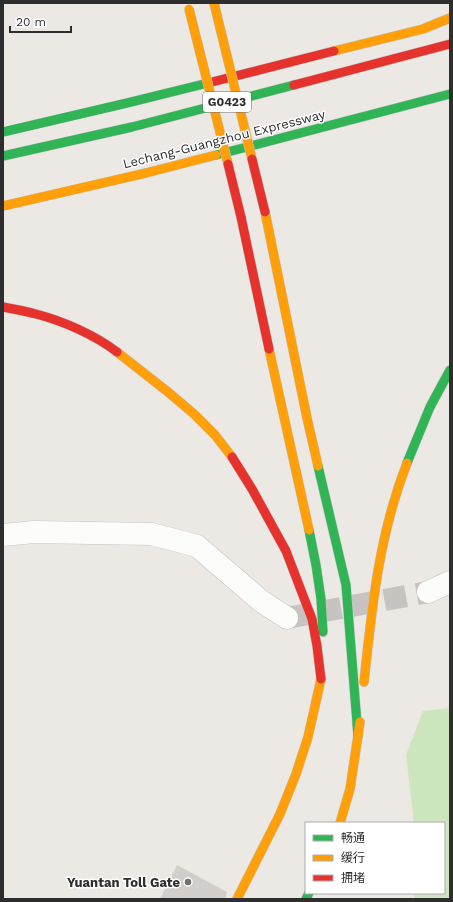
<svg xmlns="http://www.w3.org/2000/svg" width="453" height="902" font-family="'Work Sans','Noto Sans SC',sans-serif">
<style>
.green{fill:#cee6be}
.building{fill:#d1cecb}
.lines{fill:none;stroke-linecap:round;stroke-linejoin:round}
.street-tunnel{stroke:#c6c3c0;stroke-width:22;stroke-dasharray:22 11;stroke-linecap:butt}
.street-casing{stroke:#c5c4c5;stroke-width:23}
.fast-casing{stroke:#c6c5c4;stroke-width:10}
.slow-casing{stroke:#c6c5c4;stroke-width:10}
.jam-casing{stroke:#c6c5c4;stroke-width:10}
.street{stroke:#fcfcfb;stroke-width:22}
.fast{stroke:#30b455;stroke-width:9}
.slow{stroke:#ff9f0a;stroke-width:9}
.jam{stroke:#e5322d;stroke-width:9}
.slow-bridge-casing{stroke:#c6c5c4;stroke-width:10;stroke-linecap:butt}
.jam-bridge-casing{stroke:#c6c5c4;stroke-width:10;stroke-linecap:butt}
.slow-bridge{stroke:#ff9f0a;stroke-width:9}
.jam-bridge{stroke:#e5322d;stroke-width:9}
.poi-dot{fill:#706f6e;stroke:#fff;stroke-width:1.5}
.labels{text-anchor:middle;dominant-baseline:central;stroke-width:3;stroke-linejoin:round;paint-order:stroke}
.shield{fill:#fff;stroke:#6d6d6d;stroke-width:1}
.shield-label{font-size:12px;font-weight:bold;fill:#2e2e2e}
.street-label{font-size:13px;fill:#2e2e2e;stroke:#fff}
.poi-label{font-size:13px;font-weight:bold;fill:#2e2e2e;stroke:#fff;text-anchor:end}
</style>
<rect width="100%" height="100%" fill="#ece8e4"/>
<!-- green -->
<path class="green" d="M450 708V899H414V893H444V823H414L406 755 423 711Z"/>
<!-- building -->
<path class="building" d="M177 865 227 892 225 899H160Z"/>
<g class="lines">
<!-- street-tunnel -->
<path class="street-tunnel" d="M287 618 428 592"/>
<defs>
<path id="street" d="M3 535 34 532 152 534 197 546 261 601 287 618
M428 592 450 582"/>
<path id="fast" d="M3 132 127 103 208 83
M216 155 450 94
M3 156 132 127 294 85
M407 463 430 407 450 370
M318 466 346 585 358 736
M309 530 316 565 321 599 323 632
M306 899 309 893"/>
<path id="slow" d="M334 51 423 29 450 18
M3 206 146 173 216 155
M265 212 307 418 318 466
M269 349 309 530
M117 352 168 392 194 414 215 435 232 457
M364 682C372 606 379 535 407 463
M340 823 350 789 360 722
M237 899 280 814 296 774 308 737 321 679"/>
<path id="jam" d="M208 83 334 51
M294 85 450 44
M241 217 269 349
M3 307C14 309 25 311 36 314 63 321 95 335 117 352
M232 457 252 489 286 551 312 619 317 646 321 679"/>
</defs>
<!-- street casing -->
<use href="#street" class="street-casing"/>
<!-- fast casing -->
<use href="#fast" class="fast-casing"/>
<!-- slow casing -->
<use href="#slow" class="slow-casing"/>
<!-- jam casing -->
<use href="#jam" class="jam-casing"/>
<!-- street -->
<use href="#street" class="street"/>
<!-- fast -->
<use href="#fast" class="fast"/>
<!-- slow -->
<use href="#slow" class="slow"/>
<!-- jam -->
<use href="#jam" class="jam"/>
<defs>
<path id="slow-bridge" d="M214 3 252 159
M189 9 228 164"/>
<path id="jam-bridge" d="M252 159 265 212
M228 164 241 217"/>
</defs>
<!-- slow-bridge casing -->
<use href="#slow-bridge" class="slow-bridge-casing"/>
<!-- jam-bridge casing -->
<use href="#jam-bridge" class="jam-bridge-casing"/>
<!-- slow-bridge -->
<use href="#slow-bridge" class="slow-bridge"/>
<!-- jam-bridge -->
<use href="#jam-bridge" class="jam-bridge"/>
</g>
<!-- markers -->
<circle class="poi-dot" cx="188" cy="882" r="4"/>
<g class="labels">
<!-- shield labels -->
<rect class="shield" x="203" y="92" width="48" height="20" rx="3"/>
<g class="shield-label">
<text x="227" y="102">G0423</text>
</g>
<!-- street labels -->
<g class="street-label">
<text transform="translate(224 139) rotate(-14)">Lechang-Guangzhou Expressway</text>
</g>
<!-- poi labels -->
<g class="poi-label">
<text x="180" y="882">Yuantan Toll Gate</text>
</g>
</g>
<!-- border -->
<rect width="453" height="902" fill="none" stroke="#2e2e2e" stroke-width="8"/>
<!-- legend -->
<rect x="305" y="822" width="140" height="72" fill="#ffffff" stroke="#ababab"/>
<rect x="313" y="835" width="20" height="6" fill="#30b455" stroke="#ababab"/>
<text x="341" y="842" font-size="12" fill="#2e2e2e">畅通</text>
<rect x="313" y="855" width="20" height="6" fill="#ff9f0a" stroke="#ababab"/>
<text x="341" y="862" font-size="12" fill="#2e2e2e">缓行</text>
<rect x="313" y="875" width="20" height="6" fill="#e5322d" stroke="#ababab"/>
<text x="341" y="882" font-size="12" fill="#2e2e2e">拥堵</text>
<!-- scale -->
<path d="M10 26v6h61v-6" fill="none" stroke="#2e2e2e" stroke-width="2"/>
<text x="16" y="26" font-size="12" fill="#2e2e2e" stroke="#ffffff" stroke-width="3" paint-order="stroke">20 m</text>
</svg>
